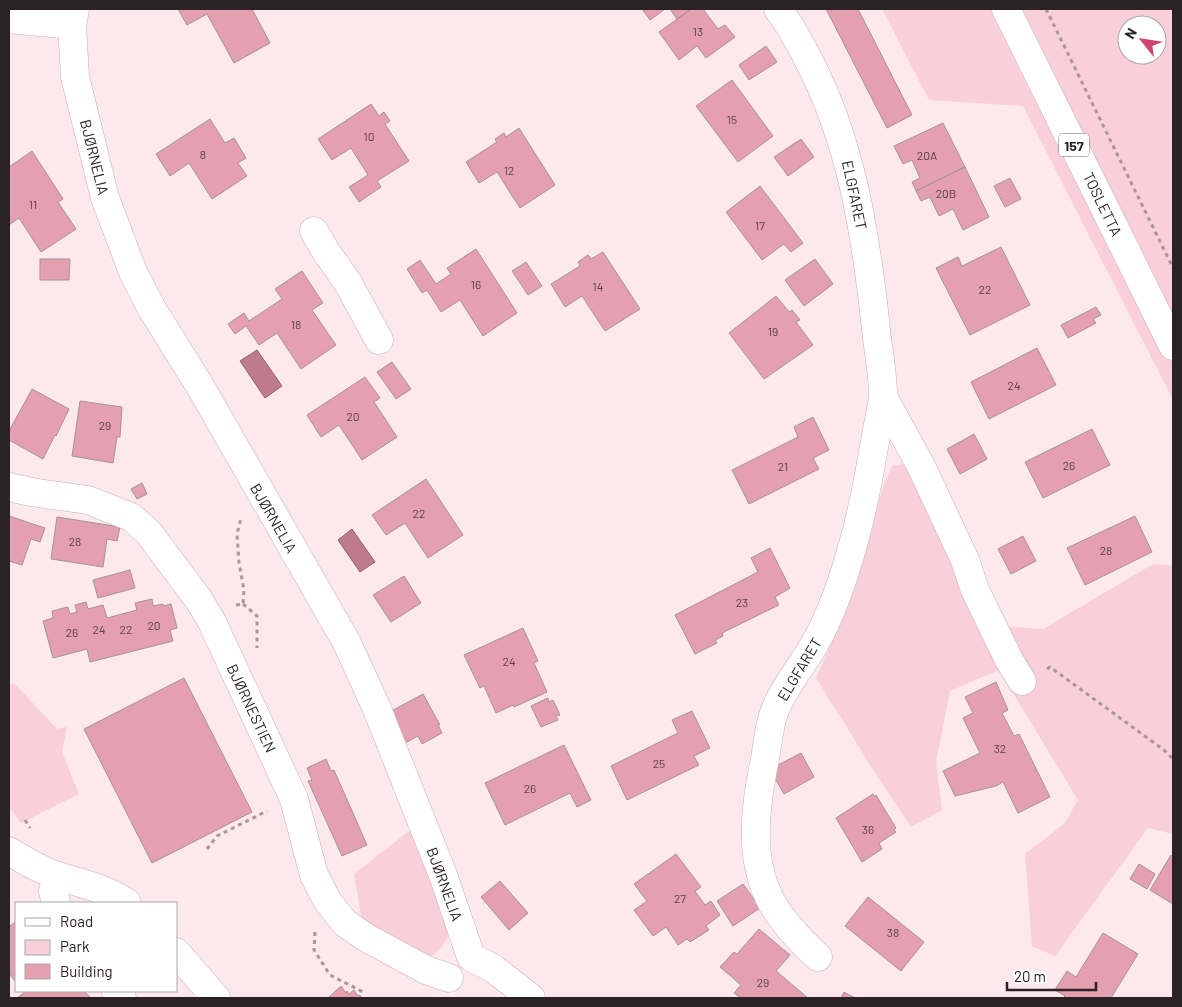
<svg xmlns="http://www.w3.org/2000/svg" width="1182" height="1007" font-family="Barlow,sans-serif">
<style>
.green{fill:#f9d0da;fill-rule:evenodd}
.water{fill:#bd7b8c;stroke:#91606d}
.building{fill:#e49fb0;stroke:#a59397}
.lines{fill:none;stroke-linecap:round;stroke-linejoin:round}
.minor-casing{stroke:#c4b1b5;stroke-width:29}
.major-casing{stroke:#c4b1b5;stroke-width:29}
.path{stroke:#a7989c;stroke-width:3;stroke-dasharray:4 4;stroke-linecap:butt}
.minor{stroke:#fff;stroke-width:28}
.major{stroke:#fff;stroke-width:28}
.labels{text-anchor:middle;dominant-baseline:central;stroke-width:4;stroke-linejoin:round;paint-order:stroke}
.number-label{font-size:12px;fill:#584147}
.shield{fill:#fff;stroke:#6a6466;stroke-width:1}
.shield-label{font-size:14px;font-weight:bold;fill:#2a2224}
.street-label{font-size:15px;fill:#2a2224;stroke:#fff}
</style>
<rect width="100%" height="100%" fill="#fce8ed"/>
<!-- green -->
<path class="green" d="M882 9H1173V400L1023 106 929 100ZM1127 25H1157V55H1127Z
M905 464 921 494 979 625 1043 629 1153 564 1173 566V834L1148 828 1055 956 1032 946 1025 854 1064 824 1078 800 999 670 950 691 936 762 942 810 911 827 879 779 816 678 846 609 883 487 892 466Z
M14 683 57 729 67 727 62 752 79 794 21 823 9 807V685Z
M413 828 454 926 442 947 431 957 419 955 362 921 354 874Z"/>
<!-- water -->
<path class="water" d="M257 350 282 386 265 398 240 361Z
M352 529 375 562 360 572 338 540Z"/>
<!-- building -->
<path class="building" d="M178 9H252L270 43 234 63 207 14 187 25Z
M642 9H665L650 20Z
M670 9H691L677 19Z
M691 9H703L718 29 725 25 735 37 706 58 697 46 679 60 659 32Z
M826 9H858L912 115 887 128Z
M766 46 777 62 749 80 739 65Z
M732 80 773 136 738 162 696 106Z
M371 104 379 116 384 112 390 121 385 124 409 161 377 181 381 187 359 202 349 187 368 175 351 148 332 160 318 139Z
M210 119 225 143 234 138 246 158 238 163 247 176 212 199 189 163 170 176 156 154Z
M943 123 965 167 916 191 912 182 920 178 912 160 903 164 894 146Z
M519 128 555 185 520 208 497 172 479 183 466 162 497 142 495 139 504 133 506 137Z
M801 139 814 157 788 176 774 157Z
M32 151 63 199 58 202 76 229 41 252 19 218 9 225V167Z
M965 167 989 217 963 230 953 209 939 216 930 197 921 201 916 191Z
M1010 178 1021 199 1005 207 994 186Z
M760 186 803 243 791 252 784 244 762 260 726 212Z
M1001 247 1030 305 970 335 936 268 958 257 962 266Z
M476 249 517 313 483 336 460 300 441 312 427 290 422 293 407 269 420 260 436 284 451 274 447 268Z
M603 252 640 309 605 331 582 296 565 307 551 284 580 266 578 262 588 255 591 259Z
M40 259H70L69 280H40Z
M815 259 833 284 804 306 785 280Z
M526 262 542 286 528 295 512 271Z
M302 271 323 303 312 310 336 345 301 369 277 333 259 345 246 326 235 334 228 324 244 313 249 321 282 299 275 289Z
M776 296 789 312 792 310 800 320 796 322 813 345 764 379 729 333Z
M1096 307 1101 315 1093 319 1096 323 1068 338 1061 325Z
M1037 348 1056 385 989 419 971 382Z
M392 362 411 389 396 399 377 372Z
M365 377 380 398 374 402 397 437 362 460 339 425 321 437 307 415Z
M32 389 69 409 56 436 55 435 43 459 9 440V431Z
M80 401 122 407 120 437H117L113 463 72 456Z
M813 417 829 450 813 458 819 469 749 504 732 470 798 437 794 427Z
M1092 429 1110 465 1043 498 1025 462Z
M974 434 987 459 960 474 947 449Z
M426 479 463 535 428 558 405 523 386 535 372 515Z
M142 483 147 494 137 499 131 489Z
M9 516 45 528 40 542 31 539 22 565 9 561Z
M1135 516 1152 552 1085 585 1067 548Z
M57 517 120 527 117 541 107 539 103 567 51 559Z
M1023 536 1036 561 1011 574 998 549Z
M770 548 790 588 775 597 779 605 722 633 723 636 715 640 717 643 695 654 675 615 758 572 751 558Z
M130 570 135 588 98 598 93 580Z
M404 576 421 603 391 622 373 595Z
M152 599 153 606 163 604 164 606 171 604 177 628 170 630 173 641 90 662 87 649 53 658 43 621 53 618 52 611 68 607 70 614 77 612 75 605 86 602 88 609 103 605 107 618 137 610 135 603Z
M523 628 538 661 534 663 547 692 514 707 513 705 496 713 484 686 480 688 464 655Z
M184 678 252 812 152 863 84 729Z
M996 682 1008 710 1002 713 1014 736 1019 734 1050 797 1018 813 1003 782 996 786 955 796 943 771 980 753 963 718 973 713 965 697Z
M423 694 440 725H438L442 733 422 744 418 736 403 744 386 714Z
M548 698 549 702 553 700 560 715 556 716 558 720 541 727 531 706Z
M692 711 710 748 694 756 699 765 627 800 611 766 678 733 672 720Z
M564 745 591 800 577 807 570 793 505 825 485 783Z
M801 753 814 777 784 794 772 773 777 769 776 766Z
M326 759 331 771 334 770 367 845 342 856 308 781 312 780 307 768Z
M873 794 875 797 876 795 896 828 894 830 896 832 879 843 882 849 862 862 836 818Z
M676 854 701 887 695 891 705 905 711 901 720 915 706 926 709 930 690 942 687 939 678 945 666 927 653 936 634 910 647 901 634 884Z
M1171 855 1173 857V904L1150 890Z
M1139 864 1155 874 1147 889 1130 879Z
M500 881 528 913 509 930 481 897Z
M743 884 760 908 733 926 717 901Z
M868 897 924 942 901 971 845 926Z
M15 922 16 924V982L10 975 9 976V927Z
M759 929 790 955 776 971 808 998H741L734 993 741 985 720 967 734 952 737 954Z
M1103 933 1138 954 1111 998H1063L1065 996 1055 990 1067 971 1076 977Z
M341 986 346 993 347 991 349 994 354 990 358 996 360 995 362 998H328Z
M23 991H84L91 998H17L25 992Z
M844 992 855 998H841Z"/>
<g class="lines">
<defs>
<path id="minor" d="M75 9 72 25 75 77 105 198 133 272 152 309 200 386 347 643 377 709 443 875 471 957 494 969 531 998
M778 9C790 25 800 43 809 61 851 142 865 230 875 320 877 345 883 371 883 396 882 409 878 423 876 436 870 471 864 506 854 541 845 574 832 614 814 645 803 664 789 681 779 701 770 718 768 740 765 759 755 806 748 860 772 903 784 924 801 941 818 957
M9 19 72 25
M314 231 325 250 348 283 379 340
M883 397 921 466 965 560 975 590 1009 660 1022 681
M9 487 31 492 88 500 131 517 148 532 199 600 212 622 294 799 314 875 328 902 345 923 365 937 426 970 449 978
M9 851C25 861 40 870 58 876 82 884 106 888 127 903
M56 903 53 891 59 876
M176 952 216 998
M116 991 122 998"/>
<path id="major" d="M1006 9 1173 346"/>
</defs>
<!-- minor casing -->
<use href="#minor" class="minor-casing"/>
<!-- major casing -->
<use href="#major" class="major-casing"/>
<!-- path -->
<path class="path" d="M1046 9 1173 268
M243 604 257 616V648
M236 605 243 604 244 590 239 563 237 534 241 518
M1047 669 1050 667 1164 750 1173 759
M25 820 30 828
M207 849 217 836 267 811
M315 932 314 950 330 975 365 993"/>
<!-- minor -->
<use href="#minor" class="minor"/>
<!-- major -->
<use href="#major" class="major"/>
</g>
<g class="labels">
<!-- number labels -->
<g class="number-label">
<text x="698" y="31">13</text>
<text x="732" y="119">15</text>
<text x="369" y="136">10</text>
<text x="203" y="154">8</text>
<text x="927" y="155">20A</text>
<text x="509" y="170">12</text>
<text x="946" y="193">20B</text>
<text x="33" y="204">11</text>
<text x="760" y="225">17</text>
<text x="476" y="284">16</text>
<text x="598" y="286">14</text>
<text x="985" y="289">22</text>
<text x="296" y="324">18</text>
<text x="773" y="331">19</text>
<text x="1014" y="385">24</text>
<text x="353" y="416">20</text>
<text x="105" y="425">29</text>
<text x="1069" y="465">26</text>
<text x="783" y="466">21</text>
<text x="419" y="513">22</text>
<text x="75" y="541">28</text>
<text x="1106" y="550">28</text>
<text x="742" y="602">23</text>
<text x="154" y="625">20</text>
<text x="99" y="629">24</text>
<text x="126" y="629">22</text>
<text x="72" y="632">26</text>
<text x="509" y="661">24</text>
<text x="1000" y="748">32</text>
<text x="659" y="763">25</text>
<text x="530" y="788">26</text>
<text x="868" y="829">36</text>
<text x="680" y="898">27</text>
<text x="893" y="932">38</text>
<text x="763" y="982">29</text>
</g>
<!-- shield labels -->
<rect class="shield" x="1059" y="133.5" width="30" height="23" rx="4"/>
<g class="shield-label">
<text x="1074" y="145">157</text>
</g>
<!-- street labels -->
<g class="street-label">
<text transform="translate(95 157) rotate(76)">BJØRNELIA</text>
<text transform="translate(855 195) rotate(78)">ELGFARET</text>
<text transform="translate(1103 204) rotate(64)">TOSLETTA</text>
<text transform="translate(274 518) rotate(60)">BJØRNELIA</text>
<text transform="translate(799 669) rotate(-59)">ELGFARET</text>
<text transform="translate(252 708) rotate(65)">BJØRNESTIEN</text>
<text transform="translate(445 884) rotate(70)">BJØRNELIA</text>
</g>
</g>
<!-- border -->
<rect width="1182" height="1007" fill="none" stroke="#2a2224" stroke-width="20"/>
<!-- legend -->
<rect x="15" y="902" width="162" height="90" fill="#ffffff" stroke="#aaa7a7"/>
<rect x="25" y="918" width="25" height="8" fill="#ffffff" stroke="#aaa7a7"/>
<text x="60" y="927" font-size="15" fill="#2a2224">Road</text>
<rect x="25" y="940" width="25" height="15" fill="#f9d0da" stroke="#aaa7a7"/>
<text x="60" y="952" font-size="15" fill="#2a2224">Park</text>
<rect x="25" y="964" width="25" height="15" fill="#e49fb0" stroke="#aaa7a7"/>
<text x="60" y="977" font-size="15" fill="#2a2224">Building</text>
<!-- north arrow -->
<g transform="translate(1142 40) rotate(300)"><circle r="24" fill="#ffffff" stroke="#aaa7a7"/>
<path d="M0-4L9 19L0 12L-9 19Z" fill="#d04375"/>
<text y="-8" font-size="14" font-weight="bold" text-anchor="middle" fill="#2a2224">N</text>
</g>
<!-- scale -->
<path d="M1007 982v8h89v-8" fill="none" stroke="#2a2224" stroke-width="2.5"/>
<text x="1014" y="982" font-size="15" fill="#2a2224" stroke="#ffffff" stroke-width="4" paint-order="stroke">20 m</text>
</svg>
